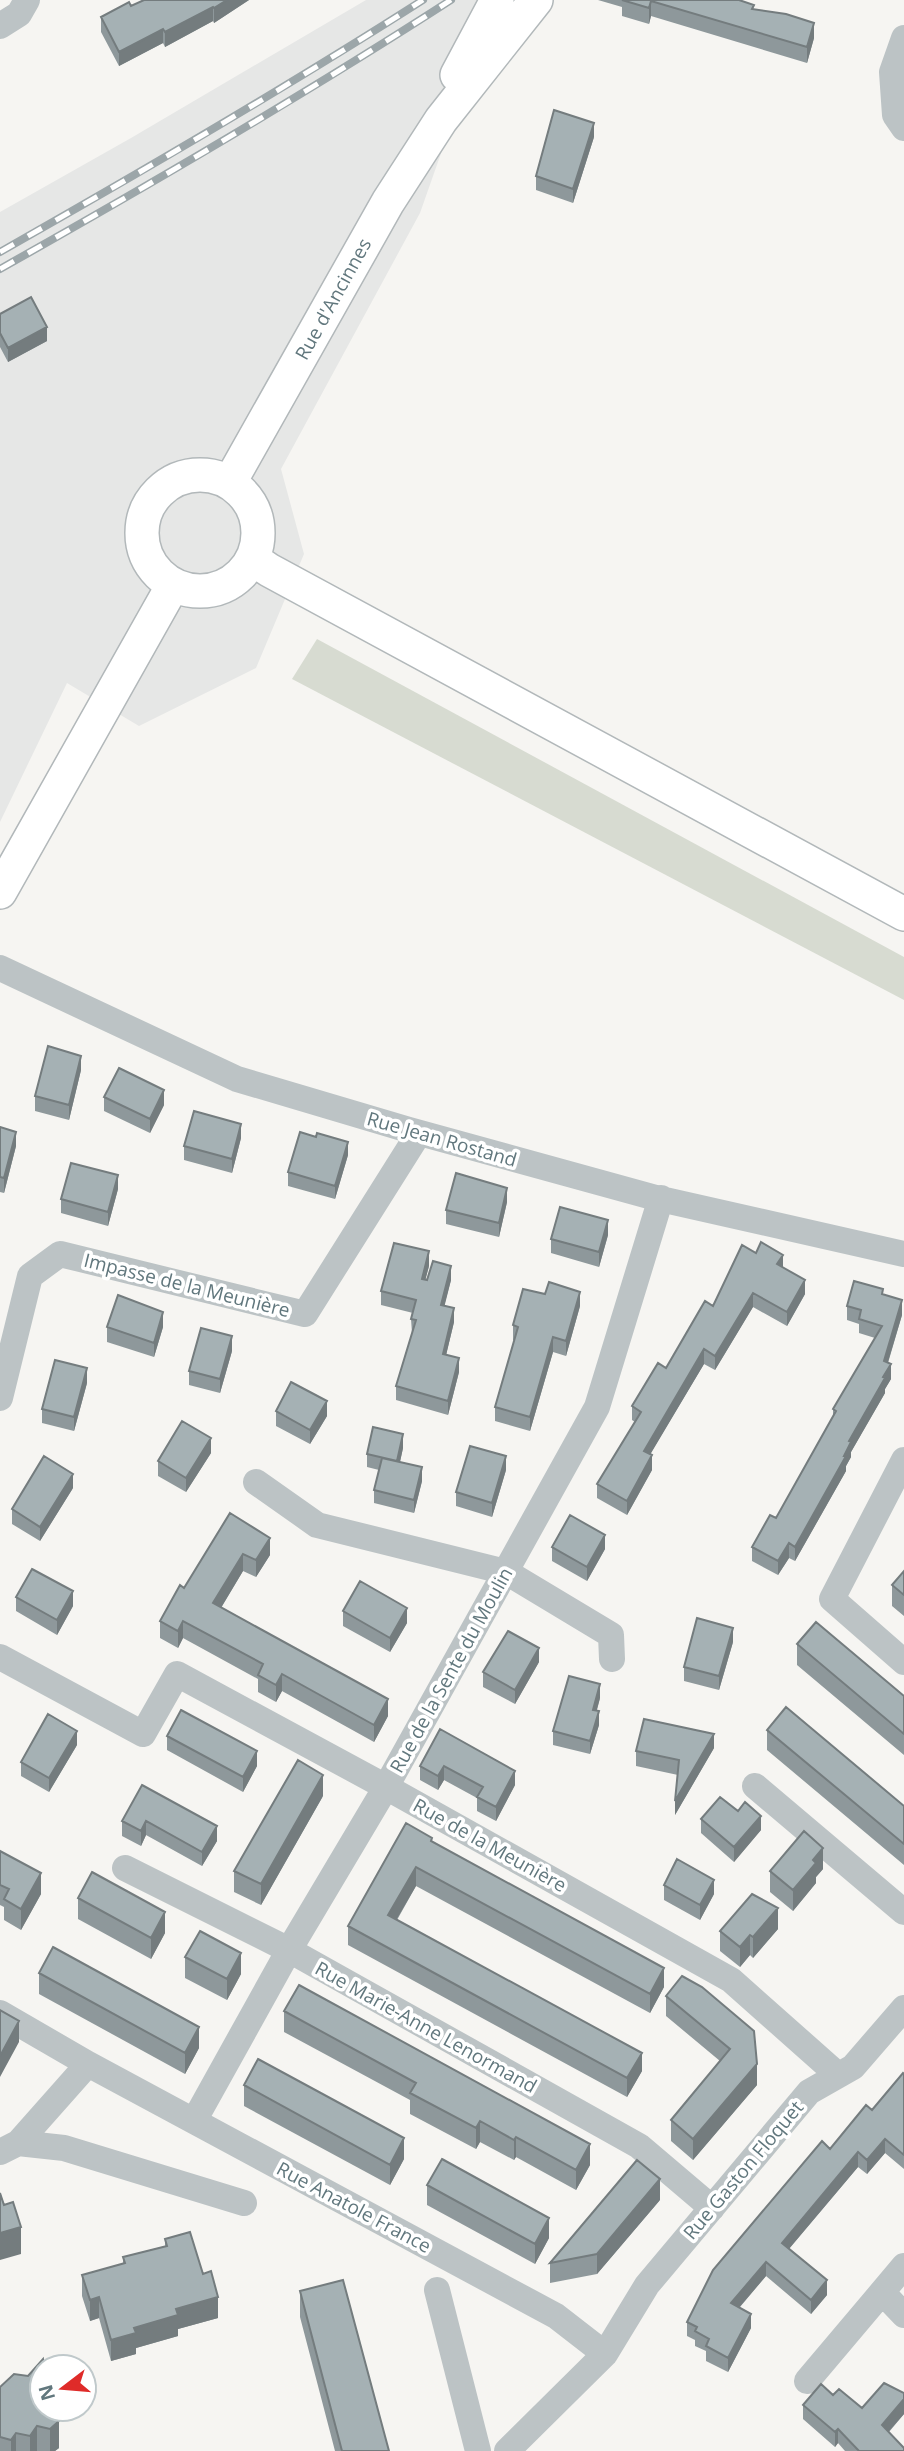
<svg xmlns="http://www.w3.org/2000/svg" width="904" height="2451" font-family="'Open Sans',sans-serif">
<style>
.built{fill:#e6e7e6}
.green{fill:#d7dbd1}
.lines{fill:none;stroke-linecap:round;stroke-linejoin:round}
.major-casing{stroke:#b2b8ba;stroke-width:36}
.minor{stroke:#bcc3c5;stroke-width:26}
.major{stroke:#fff;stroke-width:33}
.rail-casing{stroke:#9ca6a9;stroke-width:8}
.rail{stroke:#fff;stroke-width:5;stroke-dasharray:16;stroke-linecap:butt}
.wall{fill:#8e989b}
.shaded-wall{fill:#747c7e}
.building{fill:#a5b1b4;stroke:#747c7e;stroke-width:2}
.labels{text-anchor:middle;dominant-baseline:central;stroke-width:7;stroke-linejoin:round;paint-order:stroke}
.street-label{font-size:19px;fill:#61777d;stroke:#fff}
</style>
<rect width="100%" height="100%" fill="#f6f5f2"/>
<!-- built -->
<path class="built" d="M366 0H495L420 213 281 469 304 554 256 668 139 726 67 683 0 822V212L131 138Z"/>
<!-- green -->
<path class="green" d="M317 639 904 957V1000L292 679Z"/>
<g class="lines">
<defs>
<path id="major" d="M457 75 497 0
M142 533a58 58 0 1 1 116 0a58 58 0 1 1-116 0Z
M230 482 388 202 441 120 536 0
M253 559 269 570 904 914
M0 892 173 585"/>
</defs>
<!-- major casing -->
<use href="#major" class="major-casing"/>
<!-- minor -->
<path class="minor" d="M0 26 19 14 27 0
M904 38 892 72 895 115 904 128
M0 968 237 1079 409 1130 656 1198 904 1254
M0 1398 30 1276 60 1254 305 1314 419 1133
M904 1460 832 1599 904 1662
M256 1482 317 1525 506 1572 611 1635 612 1659
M0 1657 143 1734 177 1674 386 1787 731 1980 838 2075
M755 1786 904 1912
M125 1868 289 1950 639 2146 712 2208
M0 2013 88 2064
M194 2121 289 1950 386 1787 597 1407 661 1198
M18 2143 64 2148 244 2203
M0 2152 18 2143 88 2064 556 2316 605 2354 507 2451
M437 2290 478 2451
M882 2292 904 2315
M605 2354 647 2285 809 2092 853 2067 904 2008
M807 2381 904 2266"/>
<!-- major -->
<use href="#major" class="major"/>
<defs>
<path id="rail" d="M0 252C143 171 284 89 423 0
M0 269C153 183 304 95 451 0"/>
</defs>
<!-- rail casing -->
<use href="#rail" class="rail-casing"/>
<!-- rail -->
<use href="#rail" class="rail"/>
</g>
<!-- wall -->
<path class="wall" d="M249 0 214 23 213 21 165 47 163 43 119 66 101 32V17L131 6Z
M598 0H739L754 10 814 38 807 63 651 16 649 24 622 16V7Z
M594 137 573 203 536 190V176Z
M0 314 47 341 8 362 0 347Z
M81 1070 69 1120 35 1111V1096Z
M104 1097 164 1105 150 1133 104 1111Z
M0 1127 16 1146 4 1193 0 1192Z
M316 1137 348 1155 335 1199 288 1186V1172Z
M241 1138 232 1173 184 1160V1146Z
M118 1189 108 1226 61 1213V1199Z
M507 1202 499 1237 446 1224V1210Z
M608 1235 599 1267 551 1253V1239Z
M429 1266 425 1280H451L444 1306 454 1322 446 1355 459 1372 448 1415 396 1400V1386L412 1333 411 1319 413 1313 381 1305V1291Z
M783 1268 805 1294 787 1326 753 1307 715 1370 704 1364 650 1454 652 1470 627 1515 597 1498V1484L635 1422 632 1420V1406L666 1368 713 1306Z
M883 1294 902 1315 888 1363 891 1379 885 1389V1393L851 1452V1457L846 1466V1471L795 1561 789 1558 778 1575 752 1561V1547L776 1518 833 1416V1409L875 1338 859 1333V1324L847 1320V1306Z
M580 1306 566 1356 553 1352 530 1431 495 1421V1407L514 1340H513V1325Z
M107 1327H163L154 1357 107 1342Z
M232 1351 220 1393 189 1385V1371Z
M87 1383 74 1431 42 1423V1409Z
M276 1411 327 1416 310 1444 276 1426Z
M403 1448 400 1462 422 1481 414 1513 374 1503V1490L379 1470 367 1467V1454Z
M211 1453 186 1492 158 1476V1461Z
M506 1470 492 1517 456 1506V1492Z
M73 1488 40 1541 12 1524V1509Z
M230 1513 270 1555 256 1577 243 1571 221 1608 388 1716 374 1742 282 1691 276 1702 258 1692V1679L183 1638 178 1648 160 1638V1621L184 1588Z
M552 1547 605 1549 587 1581 552 1561Z
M904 1571V1616L892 1606V1585Z
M16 1597 73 1606 57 1635 16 1611Z
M343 1611 407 1623 390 1652 343 1626Z
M733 1642 719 1690 684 1681V1667Z
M797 1644 904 1696V1755L797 1665Z
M539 1662 515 1704 483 1687V1672Z
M600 1698 597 1710 599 1725 590 1754 553 1745V1731Z
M440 1729 515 1785 496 1821 477 1811V1798L444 1780 438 1790 420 1780V1766Z
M767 1730 904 1806V1865L767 1750Z
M167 1736 257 1766 243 1792 167 1750Z
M77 1745 49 1792 21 1776V1762Z
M714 1748 675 1815 678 1775 636 1766V1751Z
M142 1785 217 1841 202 1866 146 1835 141 1846 122 1836V1821Z
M323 1796 261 1905 234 1892V1871Z
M701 1819 761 1830 734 1862 701 1833Z
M432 1841 664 1987 650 2013 416 1886 397 1920 642 2071 627 2097 348 1945V1926Z
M0 1851 41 1894 21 1930 4 1920V1907L0 1905Z
M823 1869 816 1877V1883L793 1911 770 1892V1871Z
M664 1885 714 1894 700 1920 664 1900Z
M78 1898 165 1933 151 1959 78 1919Z
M778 1929 753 1958 750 1955 740 1967 720 1951V1931Z
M185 1957 241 1974 227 2000 185 1978Z
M39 1973 199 2048 185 2074 39 1994Z
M666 1996 757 2064V2085L693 2160 671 2141V2120L720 2061 666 2016Z
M284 2011 590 2165 576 2190 516 2157 514 2160 480 2142 476 2149 410 2114V2100L284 2032Z
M904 2074V2169L885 2153 867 2174 858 2167 789 2249 827 2295 811 2314 766 2276 740 2307 751 2328 728 2372 706 2361V2351L695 2346V2340L687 2336V2322L830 2149 872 2110Z
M244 2085 404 2159 390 2185 244 2106Z
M427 2185 549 2238 535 2264 427 2205Z
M660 2200 597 2274 550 2283V2263Z
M165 2239 203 2274 218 2318 178 2329V2336L136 2348V2354L111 2361 99 2318 90 2321 82 2296V2275L123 2264V2257L165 2246Z
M300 2291 389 2451H335L300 2317Z
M28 2376 59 2448 55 2451H0V2387Z
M904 2393V2414L889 2432 904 2451H845L838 2443 835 2447 803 2419V2405L833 2395 862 2408Z"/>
<!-- shaded-wall -->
<path class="shaded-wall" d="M227 0H249L214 23V8Z
M651 1V16L649 24V8Z
M213 7V21L165 47V32Z
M814 23V38L807 63V47Z
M163 29V43L119 66V52Z
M594 123V137L573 203V189Z
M47 327V341L8 362V348Z
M81 1056V1070L69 1120V1105Z
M164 1090V1105L150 1133V1119Z
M241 1124V1138L232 1173V1159Z
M16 1132V1146L4 1193V1178Z
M348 1142V1155L335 1199V1186Z
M118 1175V1189L108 1226V1212Z
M507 1188V1202L499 1237V1223Z
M608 1220V1235L599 1267V1252Z
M429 1251V1266L422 1293V1279Z
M783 1255V1269L777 1264Z
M451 1266V1280L441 1320V1305Z
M805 1280V1294L787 1326V1312Z
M580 1292V1306L566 1356V1341Z
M753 1293V1307L715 1370V1356Z
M902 1300V1315L884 1375V1361Z
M454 1308V1322L443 1368V1354Z
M163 1312V1327L154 1357V1343Z
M232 1336V1351L220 1393V1379Z
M553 1337V1352L530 1431V1417Z
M704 1349V1364L644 1465V1451Z
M459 1358V1372L448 1415V1401Z
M891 1364V1379L885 1389V1393L851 1452V1457L846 1466V1471L795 1561V1547L844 1456 849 1441Z
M87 1368V1383L74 1431V1417Z
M327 1401V1416L310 1444V1430Z
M403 1434V1448L397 1475V1461Z
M211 1438V1453L186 1492V1478Z
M652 1455V1470L627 1515V1501Z
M506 1456V1470L492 1517V1503Z
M422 1467V1481L414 1513V1500Z
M73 1474V1488L40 1541V1527Z
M605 1535V1549L587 1581V1567Z
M270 1538V1555L256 1577V1560Z
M789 1543V1558L778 1575V1561Z
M243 1554V1571L213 1621V1603Z
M73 1591V1606L57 1635V1620Z
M407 1608V1623L390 1652V1638Z
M183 1621V1638L178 1648V1631Z
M733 1628V1642L719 1690V1676Z
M539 1648V1662L515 1704V1690Z
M282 1674V1691L276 1702V1685Z
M600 1684V1698L593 1723V1710Z
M388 1699V1716L374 1742V1725Z
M599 1711V1725L590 1754V1741Z
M77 1731V1745L49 1792V1778Z
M714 1734V1748L675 1815V1801Z
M257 1751V1766L243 1792V1777Z
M444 1766V1780L438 1790V1776Z
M515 1771V1785L496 1821V1807Z
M323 1775V1796L261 1905V1884Z
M761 1816V1830L734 1862V1847Z
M146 1821V1835L141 1846V1831Z
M217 1826V1841L202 1866V1852Z
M823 1848V1869L816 1877V1883L793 1911V1890L813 1860Z
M416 1867V1886L388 1934V1915Z
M41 1873V1894L21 1930V1909Z
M714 1880V1894L700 1920V1905Z
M778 1908V1929L753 1958V1937Z
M165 1912V1933L151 1959V1938Z
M750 1935V1955L740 1967V1947Z
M241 1953V1974L227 2000V1979Z
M664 1968V1987L650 2013V1994Z
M19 2021V2042L0 2077V2056Z
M199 2027V2048L185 2074V2053Z
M642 2053V2071L627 2097V2078Z
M757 2064V2085L693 2160V2139Z
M480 2121V2142L476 2149V2128Z
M516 2137V2157L514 2160V2140Z
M404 2138V2159L390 2185V2165Z
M885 2139V2153L867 2174V2160Z
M590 2144V2165L576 2190V2170Z
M858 2152V2167L782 2257V2243Z
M660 2179V2200L597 2274V2254Z
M549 2218V2238L535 2264V2244Z
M21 2227V2254L0 2260V2233Z
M766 2262V2276L731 2317V2303Z
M827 2280V2295L811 2314V2300Z
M99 2297V2318L90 2321V2300Z
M218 2297V2318L178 2329V2336L136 2348V2354L111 2361V2340L134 2328 176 2309Z
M751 2314V2328L728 2372V2358Z
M904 2399V2414L882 2439V2425Z
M59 2421V2448L55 2451H50V2429Z
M37 2426V2451H30V2436Z
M838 2429V2443L835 2447V2432Z
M16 2433V2451H11V2440Z"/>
<!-- building -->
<path class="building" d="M144 0H227L214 8 213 7 165 32 163 29 119 52 101 17 129 2 131 6Z
M622 0H739L754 5 752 9 786 14 814 23 807 47 651 1 649 8Z
M554 110 594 123 573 189 536 176Z
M31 297 47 327 8 348 0 333V314Z
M48 1046 81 1056 69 1105 35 1096Z
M119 1068 164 1090 150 1119 104 1097Z
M194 1111 241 1124 232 1159 184 1146Z
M0 1127 16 1132 4 1178 0 1177Z
M300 1132 316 1137 317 1133 348 1142 335 1186 288 1172Z
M71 1163 118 1175 108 1212 61 1199Z
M456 1173 507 1188 499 1223 446 1210Z
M560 1207 608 1220 599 1252 551 1239Z
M761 1242 783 1255 777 1264 805 1280 787 1312 753 1293 715 1356 704 1349 644 1451 652 1455 627 1501 597 1484 641 1412 632 1406 658 1363 666 1368 705 1301 713 1306 742 1245 756 1253Z
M394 1243 429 1251 422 1279 427 1280 433 1261 451 1266 441 1305 454 1308 443 1354 459 1358 448 1401 396 1386 416 1320 411 1319 416 1300 381 1291Z
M854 1281 883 1289 882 1294 902 1300 884 1361 891 1364 883 1377 885 1378 849 1441 851 1442 844 1456H846L795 1547 789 1543 778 1561 752 1547 770 1515 776 1518 836 1411 833 1409 882 1326 859 1319 861 1310 847 1306Z
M549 1282 580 1292 566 1341 553 1337 530 1417 495 1407 518 1327 513 1325 523 1289 545 1294Z
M118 1295 163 1312 154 1343 107 1327Z
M201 1328 232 1336 220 1379 189 1371Z
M55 1360 87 1368 74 1417 42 1409Z
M291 1382 327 1401 310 1430 276 1411Z
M182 1421 211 1438 186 1478 158 1461Z
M373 1427 403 1434 397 1461 367 1454Z
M470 1446 506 1456 492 1503 456 1492Z
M44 1456 73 1474 40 1527 12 1509Z
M382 1458 422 1467 414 1500 374 1490Z
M230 1513 270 1538 256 1560 243 1554 213 1603 388 1699 374 1725 282 1674 276 1685 258 1675 263 1664 183 1621 178 1631 160 1621 180 1585 184 1588Z
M570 1515 605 1535 587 1567 552 1547Z
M32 1569 73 1591 57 1620 16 1597Z
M904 1571V1595L892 1585Z
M360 1581 407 1608 390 1638 343 1611Z
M697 1618 733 1628 719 1676 684 1667Z
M816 1622 904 1696V1734L797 1644Z
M508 1631 539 1648 515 1690 483 1672Z
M569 1676 600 1684 593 1710 599 1711 590 1741 553 1731Z
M786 1707 904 1806V1844L767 1730Z
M181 1710 257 1751 243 1777 167 1736Z
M48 1714 77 1731 49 1778 21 1762Z
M644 1719 714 1734 675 1801 679 1760 636 1751Z
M440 1729 515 1771 496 1807 477 1797 483 1787 444 1766 438 1776 420 1766Z
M298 1760 323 1775 261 1884 234 1871Z
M142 1785 217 1826 202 1852 146 1821 141 1831 122 1821Z
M720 1797 738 1811 745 1802 761 1816 734 1847 701 1819Z
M406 1823 432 1838 431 1841 664 1968 650 1994 416 1867 388 1915 642 2053 627 2078 348 1926Z
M804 1831 823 1848 813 1860 816 1863 793 1890 770 1871Z
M0 1851 41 1873 21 1909 4 1899 9 1889 0 1885Z
M677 1859 714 1880 700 1905 664 1885Z
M92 1872 165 1912 151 1938 78 1898Z
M752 1894 778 1908 753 1937 750 1935 740 1947 720 1931Z
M200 1931 241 1953 227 1979 185 1957Z
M53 1947 199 2027 185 2053 39 1973Z
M682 1976 702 1987 754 2031 757 2064 693 2139 671 2120 730 2049 666 1996Z
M299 1985 590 2144 576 2170 516 2137 514 2140 480 2121 476 2128 410 2093 416 2083 284 2011Z
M0 2010 19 2021 0 2056Z
M258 2059 404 2138 390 2165 244 2085Z
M903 2073 904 2074V2155L885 2139 867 2160 858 2152 782 2243 827 2280 811 2300 766 2262 731 2303 751 2314 728 2358 706 2346 709 2339 695 2331 697 2327 687 2322 713 2270 822 2141 830 2149 866 2105 872 2110Z
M442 2159 549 2218 535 2244 427 2185Z
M637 2160 660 2179 597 2254 550 2263Z
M0 2193 4 2205 13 2202 21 2227 0 2233Z
M190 2232 203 2274 211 2271 218 2297 176 2309 178 2315 134 2328 136 2333 111 2340 99 2297 90 2300 82 2275 125 2263 123 2257 167 2246 165 2239Z
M343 2280 389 2451H342L300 2291Z
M43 2359 44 2367H42V2409H56L59 2421 50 2429 37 2426 30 2436 16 2433 11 2440 0 2437V2387L14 2374 28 2376Z
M884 2383 904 2393V2399L882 2425 904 2448V2451H859L838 2429 835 2432 803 2405 821 2384 833 2395 839 2389 862 2408Z"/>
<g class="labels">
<!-- street labels -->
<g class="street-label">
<text transform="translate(333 299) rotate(-61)">Rue d'Ancinnes</text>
<text transform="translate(442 1139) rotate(16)">Rue Jean Rostand</text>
<text transform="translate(187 1285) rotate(14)">Impasse de la Meunière</text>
<text transform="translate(451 1670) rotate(-61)">Rue de la Sente du Moulin</text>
<text transform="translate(490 1845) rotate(29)">Rue de la Meunière</text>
<text transform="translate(426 2027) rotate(29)">Rue Marie-Anne Lenormand</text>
<text transform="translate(743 2170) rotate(-50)">Rue Gaston Floquet</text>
<text transform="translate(354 2207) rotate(28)">Rue Anatole France</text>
</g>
</g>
<!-- north arrow -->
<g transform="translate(63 2388) rotate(254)"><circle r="33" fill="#ffffff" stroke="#c0c9cb" stroke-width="2"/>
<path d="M0-5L12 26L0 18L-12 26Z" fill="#df2b29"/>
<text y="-10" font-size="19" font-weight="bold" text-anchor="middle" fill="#61777d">N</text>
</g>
</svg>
